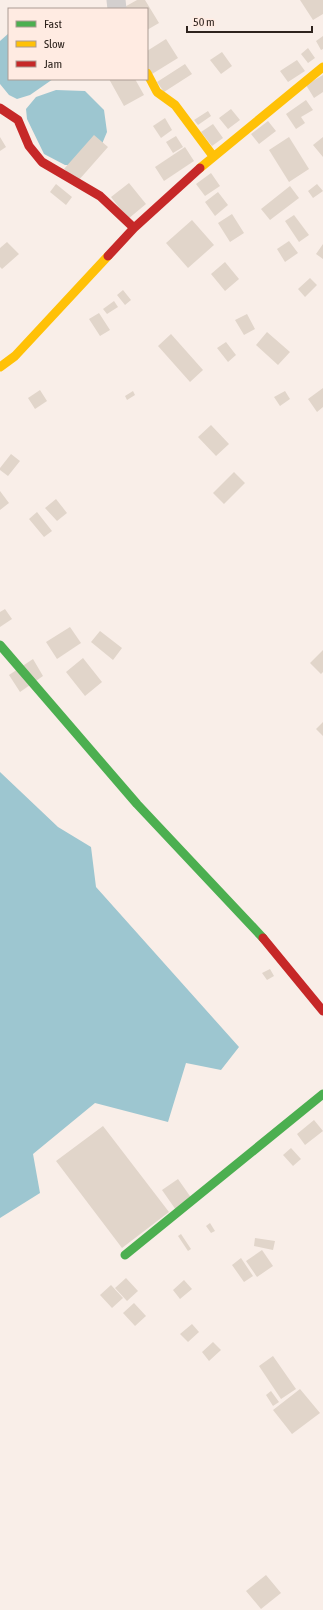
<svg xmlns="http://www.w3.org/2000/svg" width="323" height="1610" font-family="'Asap Condensed',sans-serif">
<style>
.water{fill:#9dc6d0}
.building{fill:#e1d5ca}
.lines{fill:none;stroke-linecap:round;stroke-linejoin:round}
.street{stroke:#d3cfce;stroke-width:19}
.fast{stroke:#4caf50;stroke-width:9}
.slow{stroke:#ffc107;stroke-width:9}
.jam{stroke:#c62828;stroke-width:9}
</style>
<rect width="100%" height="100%" fill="#f9eee8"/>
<!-- water -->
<path class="water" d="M9 33V79H53L30 95 17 99 9 95 0 84V41Z
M56 90 85 91 104 110 107 132 99 151 81 165H65L44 154 27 119 26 109 36 97Z
M0 772 58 827 91 847 96 887 239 1047 221 1070 186 1063 168 1122 95 1103 33 1154 40 1193 0 1218Z"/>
<!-- building -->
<path class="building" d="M137 0H145L159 23 147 30V9H121Z
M300 0H323V14L313 20Z
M323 36V49L321 50 316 41Z
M166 39 178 58 152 74 147 67V51Z
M308 48 315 58 308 63 301 54Z
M222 52 232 66 221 74 210 60Z
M297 60 305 71 288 82 280 71Z
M185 64 192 74 164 92 157 82Z
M323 75V92L314 98 306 85Z
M109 79H135L144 95 124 106Z
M306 100 313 110 301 117 305 123 296 129 286 114Z
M231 109 240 120 228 129 219 118Z
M208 111 211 116 198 125 194 120Z
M165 118 172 130 161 138 153 126Z
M268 121 276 131 259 144 251 134Z
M213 124 223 138 212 146 201 132Z
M94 135 108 147 78 181 64 169Z
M176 136 183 147 173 153 166 142Z
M0 137 6 147 0 151Z
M289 137 309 169 289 182 269 150Z
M323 137V157L313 145Z
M185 147 194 161 164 181 155 167Z
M211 173 220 186 205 196 196 184Z
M129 183 146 204 128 219 111 197Z
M56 184 72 197 66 205 50 192Z
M317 184 323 191 313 198 308 191Z
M290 186 299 198 270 220 261 209Z
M218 192 228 205 215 216 205 202Z
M232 214 244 233 230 242 218 223Z
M294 215 309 235 299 242 285 221Z
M192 220 214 245 188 268 166 243Z
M289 241 298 253 285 262 277 249Z
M7 242 19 254 2 269 0 267V248Z
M323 244V259L316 254Z
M225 262 239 279 225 291 211 274Z
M310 278 317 285 305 297 298 289Z
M123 290 131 300 125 305 117 295Z
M114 301 118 307 107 314 103 309Z
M99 313 110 330 100 336 89 319Z
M247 314 255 329 244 335 235 320Z
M267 332 290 352 278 365 256 345Z
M171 334 203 370 190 382 158 346Z
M226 342 236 355 228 362 217 348Z
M323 388V407L317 412 308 399Z
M40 390 47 401 35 409 28 398Z
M133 391 135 395 127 400 125 396Z
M285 391 290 399 280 406 274 397Z
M211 425 229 444 216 456 198 437Z
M11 454 20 461 8 476 0 470V468Z
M234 472 245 483 224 504 213 493Z
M0 491 9 503 0 510Z
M56 499 67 513 57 521 45 508Z
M37 512 52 531 44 537 29 519Z
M5 609 12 619 0 627V612Z
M70 627 81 643 57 659 46 642Z
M100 631 122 648 113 660 91 642Z
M323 650V672L321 674 310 663Z
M83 658 102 682 85 696 66 672Z
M33 659 43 676 20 692 9 675Z
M323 722V736L316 729Z
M270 969 274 976 267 980 262 973Z
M314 1120 323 1131 305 1145 297 1134Z
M103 1126 169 1212 122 1248 56 1161Z
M291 1148 301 1159 293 1166 283 1155Z
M178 1179 192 1199 176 1210 162 1190Z
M210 1223 215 1231 211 1233 206 1226Z
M181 1234 191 1249 188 1251 178 1236Z
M255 1238 275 1241 273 1250 254 1246Z
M262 1250 273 1266 257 1277 246 1261Z
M241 1258 253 1276 244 1282 232 1265Z
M126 1278 138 1291 127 1301 115 1288Z
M184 1280 192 1289 180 1299 173 1290Z
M111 1285 123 1298 112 1308 100 1295Z
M134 1303 146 1316 135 1326 123 1313Z
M192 1324 199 1332 188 1342 180 1334Z
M213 1342 221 1350 209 1361 202 1352Z
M273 1356 296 1389 281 1399 259 1366Z
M300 1389 320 1413 292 1434 273 1410Z
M271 1391 279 1402 273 1406 266 1395Z
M266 1575 281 1593 261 1609 246 1591Z"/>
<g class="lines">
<!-- street -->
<path class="street" d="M116 0 117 9"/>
<!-- fast -->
<path class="fast" d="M0 645 137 804 263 938
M125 1255 323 1094"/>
<!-- slow -->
<path class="slow" d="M147 73 157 92 175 105 213 156
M200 168 323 67
M0 367 15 356 108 256"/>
<!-- jam -->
<path class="jam" d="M0 108 18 120 29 146 42 162 100 196 134 228
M108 256 134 228 200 168
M263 938 323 1011"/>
</g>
<!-- legend -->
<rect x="8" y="8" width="140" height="72" fill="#ffebe2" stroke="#ab9b93"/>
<rect x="16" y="21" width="20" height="6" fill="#4caf50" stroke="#ab9b93"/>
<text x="44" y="28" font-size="12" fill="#2e231d">Fast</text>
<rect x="16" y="41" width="20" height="6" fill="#ffc107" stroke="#ab9b93"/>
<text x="44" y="48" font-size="12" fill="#2e231d">Slow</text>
<rect x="16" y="61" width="20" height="6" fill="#c62828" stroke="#ab9b93"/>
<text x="44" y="68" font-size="12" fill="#2e231d">Jam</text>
<!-- scale -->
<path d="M187 26v6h125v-6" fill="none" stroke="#2e231d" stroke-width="2"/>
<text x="193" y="26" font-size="12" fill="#2e231d" stroke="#ffebe2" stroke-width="3" paint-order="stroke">50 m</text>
</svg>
